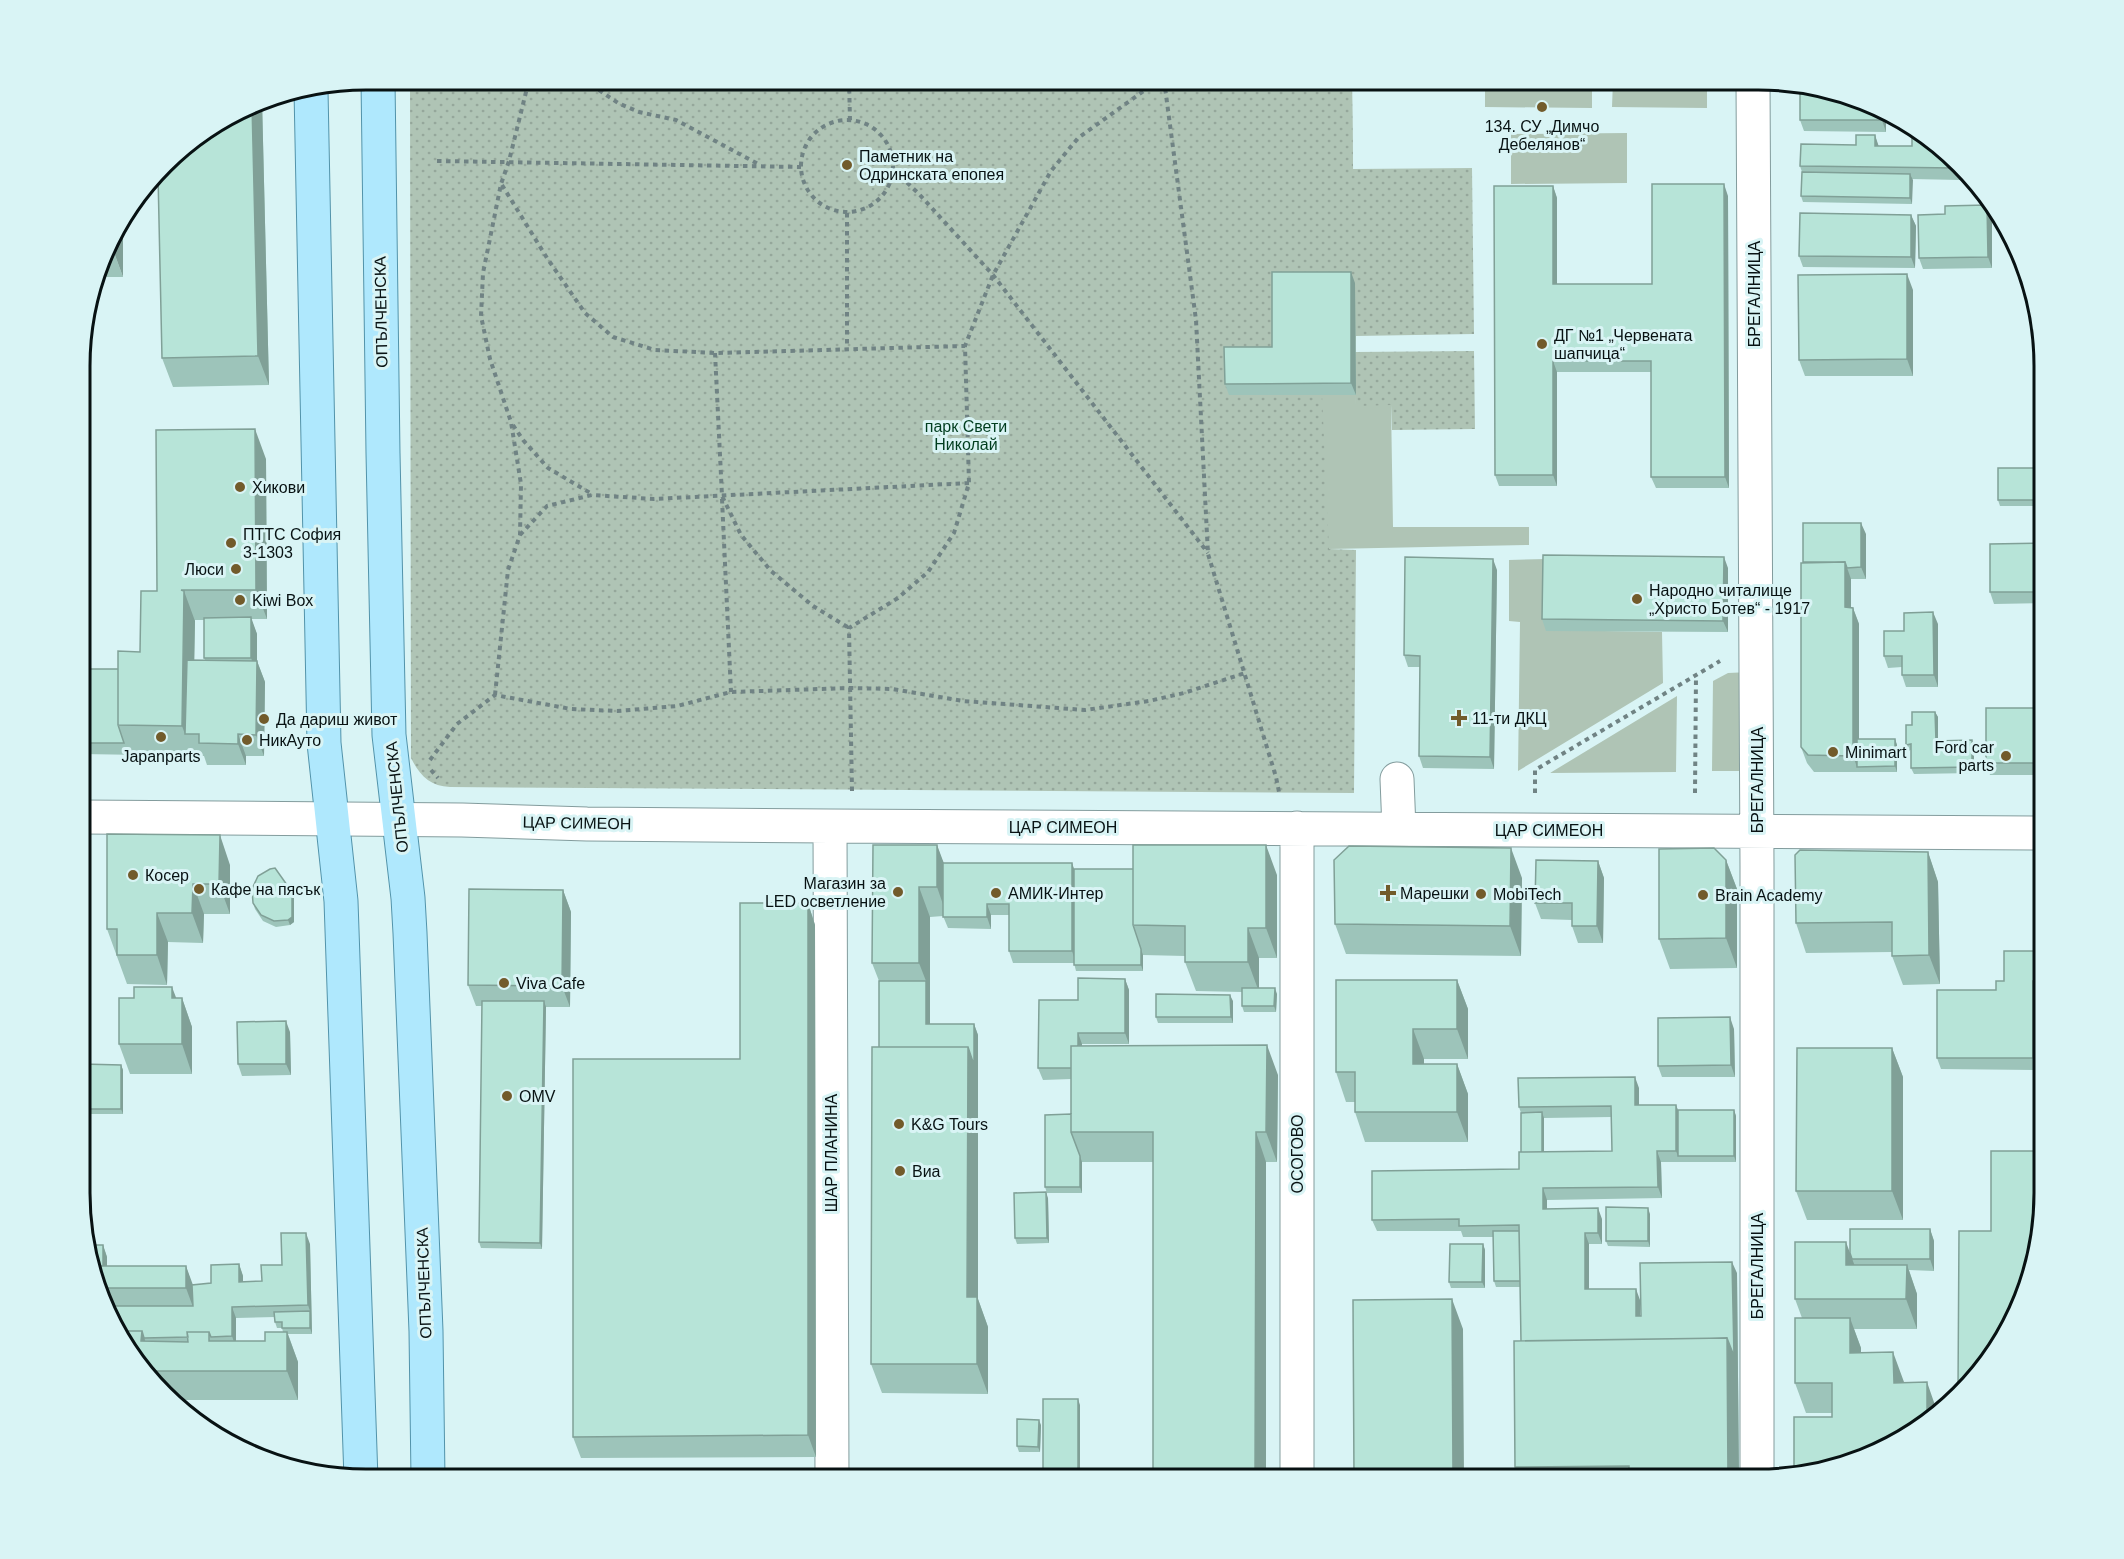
<svg xmlns="http://www.w3.org/2000/svg" width="2124" height="1559" font-family="Helvetica,sans-serif">
<style>
.grass{fill:#afc4b5}
.park{fill:url(#park-dots)}
.lines{fill:none;stroke-linecap:round;stroke-linejoin:round}
.minor-casing{stroke:#839c9d;stroke-width:35}
.major-casing{stroke:#5293aa;stroke-width:35}
.path{stroke:#708384;stroke-width:4;stroke-dasharray:4.5 4.5;stroke-linecap:butt}
.minor{stroke:#fff;stroke-width:33}
.major{stroke:#afe8fd;stroke-width:33}
.wall{fill:#9dc4ba;fill-rule:evenodd}
.shaded-wall{fill:#80a097}
.building{fill:#b7e4d8;stroke:#80a097;stroke-width:1.5}
.poi-dot{fill:#725b2b;stroke:#d9f4f5;stroke-width:2}
.labels{text-anchor:middle;dominant-baseline:central;stroke-width:6;stroke-linejoin:round;paint-order:stroke}
.poi-label{font-size:16px;fill:#081213;stroke:#d9f4f5;text-anchor:start}
.street-label{font-size:16px;fill:#081213;stroke:#d9f4f5}
.park-label{font-size:16px;fill:#003d1e;stroke:#d9f4f5}
.rim{fill:none;stroke:#081213;stroke-width:3}
</style>
<defs>
<pattern id="park-dots" width="8" height="8" patternUnits="userSpaceOnUse" patternTransform="scale(1.5)"><rect width="8" height="8" fill="#afc4b5"/><path d="M2 2h.1M6 6h.1" fill="none" stroke="#95a79b" stroke-width="1.8" stroke-linecap="round"/></pattern>
</defs>
<rect width="100%" height="100%" fill="#d9f4f5"/>
<!-- grass -->
<path class="grass" d="M1485 80H1592V108L1485 107Z
M1613 80H1707V108L1612 107Z
M1352 83 1356 405H1391L1393 527H1529V545L1329 549 1245 580Z
M1627 133V183L1511 184V134Z
M1546 559V630L1662 632 1663 683 1518 771 1520 622 1509 621V560Z
M1750 672V771H1712L1713 681 1728 673Z
M1677 696 1676 772 1550 773Z"/>
<!-- park -->
<path class="park" d="M410 80H1352L1353 169 1472 168 1474 334 1356 336 1355 352 1474 351 1475 429 1392 430 1391 405 1356 406 1355 395H1322L1329 549 1356 550 1354 793 450 787C430 786 420 776 411 758Z"/>
<g class="lines">
<defs>
<path id="minor" d="M1753 80 1757 867V1479
M1397 779 1399 829
M82 817 462 820 587 824 830 826 2044 833
M830 826 832 1479
M1297 1479V828"/>
<path id="major" d="M378 80 383 453 389 735 408 898 410 933 426 1331 428 1479
M311 90 324 743 341 901 361 1479"/>
</defs>
<!-- minor casing -->
<use href="#minor" class="minor-casing"/>
<!-- major casing -->
<use href="#major" class="major-casing"/>
<!-- path -->
<path class="path" d="M584 80 618 103 639 112 676 120 760 165
M849 80 850 120
M1164 80 1196 320 1208 554 1276 777 1279 792
M801 166a46 46 0 1 1 92 0a46 46 0 1 1-92 0Z
M437 161 801 167
M894 170 919 194 993 275 1208 553
M502 185 547 258 585 313 613 337 655 350 715 353 965 346
M847 213V348
M715 353 722 496 741 535 771 571 813 606 849 628
M513 425 523 440 548 468 592 494
M722 499 731 692
M520 535 547 506 592 495 654 499 969 483
M495 695 508 570 520 535 521 484 511 422 490 359 481 316 483 273 501 184 509 161 529 80
M430 760 457 724 495 695 571 709 617 711 677 706 731 692 850 688 892 689 963 701 1085 710 1149 701 1184 693 1245 673
M431 770 438 778
M852 791 849 628 898 598 928 572 954 533 969 483 965 346 993 275 1051 171 1078 138 1159 80
M1535 793V770L1720 661
M1695 793 1696 675"/>
<!-- minor -->
<use href="#minor" class="minor"/>
<!-- major -->
<use href="#major" class="major"/>
</g>
<!-- wall -->
<path class="wall" d="M262 100 269 385 173 387 162 358 257 101Z
M1886 112V132L1804 131 1800 120Z
M1875 135 1878 146H1939L1960 172V180L1912 179V204L1803 202 1801 196 1802 172 1800 166 1856 145Z
M1553 186 1557 198V284H1652L1728 196 1729 488H1656L1651 477V372H1557V486H1499L1495 475Z
M1911 215 1916 226 1915 268 1803 267 1799 256Z
M1992 217V268L1923 269 1919 258Z
M109 239 123 277H98Z
M1355 283 1356 395H1229L1225 384Z
M1913 290V376H1805L1799 360Z
M266 459 267 619H251L257 634V661L265 682 264 756H246V765H207L204 756 82 754V669H118L140 652 157 591ZM195 620H204V658L205 660H194Z
M2044 468V506H2000L1998 500Z
M1866 534V579H1851V607L1853 608 1859 624V739H1895L1897 745V772H1814L1807 763 1801 747 1803 562Z
M2044 543V603L1994 604 1990 592Z
M1728 568V632L1546 631 1542 619Z
M1497 570 1494 769 1423 768 1419 756 1420 667H1408L1404 655Z
M1938 624V687H1906L1902 675V667L1888 668 1884 656 1904 631Z
M1935 712 1938 717V741L1974 746V773L1914 774 1911 768V750L1908 751 1906 745 1912 725Z
M2044 715V775H1990L1986 763Z
M937 845 943 863H1072L1074 869 1277 875V958H1259V988L1277 994 1276 1012H1244L1242 1006V992L1196 991 1185 962V956L1143 955V971H1076L1074 963H1013L1009 951V915H991V929L948 928 943 916 930 917V1024H974L978 1035V1299L988 1327V1394L882 1393 871 1364 879 1047V981L872 963Z
M1928 852 1938 882 1940 984 1903 985 1892 956V952L1806 953 1796 923Z
M1726 860 1737 889V968L1670 969 1659 939Z
M1598 861 1604 878 1603 943H1578L1572 926V920L1541 919 1535 903Z
M230 865V914H204L203 943 168 942 167 985 127 984 107 929Z
M1522 878 1521 956 1346 954 1335 924Z
M563 890 571 912 570 1007H546L542 1249 481 1248 479 1242 482 1006H476L468 985Z
M292 892 294 898V922L290 925 276 927 263 921 255 909 253 903Z
M808 903 815 925 816 1457 581 1458 573 1437 740 1059Z
M2044 951V993H2037V1070L1941 1069 1937 1058 2004 981Z
M1125 979 1129 990V1044H1082V1046L1278 1075 1277 1162H1266V1479H1153V1162H1082V1193H1047L1045 1187 1071 1114V1079L1043 1080 1038 1068 1078 1000Z
M1457 980 1468 1009V1059H1424V1064H1457L1468 1094V1142H1365L1355 1112V1102H1346L1336 1072Z
M176 998H182L192 1027V1074H130L119 1044Z
M1233 1001V1023H1158L1156 1017Z
M1734 1029 1735 1077H1662L1658 1066Z
M290 1032 291 1075 242 1076 238 1064Z
M1892 1048 1903 1077V1220H1807L1796 1191Z
M82 1064 121 1065 123 1070V1114H82Z
M1639 1088V1105H1676L1678 1110H1734L1736 1116V1162H1661L1662 1198 1547 1200V1209L1602 1219V1244H1589V1289L1640 1300V1316L1737 1273 1739 1479H1519L1515 1467 1521 1341 1520 1287H1496L1494 1281 1493 1237H1463L1461 1231H1377L1372 1220 1519 1169 1521 1152V1113L1519 1107ZM1611 1117 1612 1151 1544 1152V1118Z
M1048 1198 1049 1243 1017 1244 1015 1238Z
M1650 1214V1247L1608 1246 1606 1241Z
M1930 1229 1934 1241V1271L1909 1270 1917 1294V1329H1854L1861 1348 1832 1417V1413H1806L1795 1383 1802 1318 1795 1299 1850 1253Z
M310 1244 312 1334H288L298 1362V1400H174L118 1336 87 1245H103L107 1257V1266H186L192 1285 211 1283 239 1264 243 1276V1282L262 1281ZM275 1317V1322L277 1328H282L283 1332 265 1341H236V1318Z
M1483 1244 1485 1250V1288H1451L1449 1282Z
M1041 1425 1040 1452H1019L1017 1446Z"/>
<!-- shaded-wall -->
<path class="shaded-wall" d="M262 100 269 385 258 356 252 104 257 101Z
M1882 109 1886 112V132L1882 120Z
M1875 135 1879 147 1875 146Z
M1955 167 1960 172V180L1955 168Z
M1910 174 1913 180 1912 204 1910 198Z
M1724 184 1728 196 1729 488 1725 477Z
M1553 186 1557 198V296L1553 284Z
M1988 206 1992 217V268L1988 257Z
M1911 215 1916 226 1915 268 1911 257Z
M123 221V277L112 247V235Z
M1351 272 1355 283 1356 395 1351 383Z
M1907 274 1913 290V376L1907 359Z
M1553 361 1557 372V486L1553 475Z
M255 429 266 459 267 619 256 590Z
M1861 523 1866 534V579L1861 567Z
M1724 557 1728 568V632L1723 621Z
M1493 559 1497 570 1494 769 1490 757Z
M1845 562 1851 579V624L1845 607Z
M184 591 195 621 193 734H185L182 726Z
M1853 608 1859 624V767H1857L1853 756Z
M1933 612 1938 624V687L1934 675Z
M251 617 257 634V674L251 658Z
M257 661 265 682 264 756 256 735Z
M2041 708 2044 715V729L2041 720Z
M1935 712 1938 717V746L1936 741Z
M238 734 246 756V765L238 744Z
M1895 739 1897 745V772L1895 766Z
M1972 740 1974 746V773L1972 767Z
M220 835 230 865V914L219 884Z
M937 845 948 874 947 916 937 887Z
M1266 845 1277 875V958L1266 928Z
M1511 848 1522 878 1521 956 1510 926Z
M1928 852 1938 882 1940 984 1929 955Z
M1726 860 1737 889V968L1726 938Z
M1598 861 1604 878 1603 943 1597 926Z
M1072 863 1076 875V963L1072 951Z
M193 884 204 914 203 943 192 913Z
M919 887 930 917V1035L926 1024V981L919 963Z
M563 890 571 912 570 1007 562 986Z
M292 892 294 898V922L290 925 288 920Z
M808 903 815 925 816 1457 808 1435Z
M987 904 991 915V929L987 917Z
M157 913 168 942 167 985 157 955Z
M1248 928 1259 958V992L1248 962Z
M1141 949 1143 955V971L1141 965Z
M1125 979 1129 990V1044L1125 1033Z
M1457 980 1468 1009V1059L1457 1029Z
M2033 981 2037 993V1070L2033 1058Z
M172 987 182 1013V998L192 1027V1074L182 1044 172 998Z
M1275 988 1277 994 1276 1012 1274 1006Z
M1230 995 1233 1001V1023L1231 1017Z
M544 1001 546 1007 542 1249 540 1243Z
M1730 1017 1734 1029 1735 1077 1731 1065Z
M286 1021 290 1032 291 1075 286 1064Z
M974 1024 978 1035V1299L988 1327V1394L977 1364 967 1297 968 1047Z
M1413 1029 1424 1059V1094L1413 1064Z
M1078 1033 1082 1044V1079L1078 1068Z
M1267 1045 1278 1075 1277 1162 1266 1132Z
M1892 1048 1903 1077V1220L1892 1191Z
M1457 1064 1468 1094V1142L1457 1112Z
M121 1065 123 1070V1114L121 1109Z
M1635 1077 1639 1088V1117L1635 1105Z
M1676 1105 1680 1116 1678 1156 1676 1151Z
M1734 1110 1736 1116V1162L1734 1156Z
M1542 1112 1544 1118V1163L1542 1157Z
M1256 1132 1266 1162V1479H1255Z
M1657 1151 1661 1162 1662 1198 1658 1187Z
M2035 1151 2040 1162 2039 1236 2035 1258Z
M1080 1156 1082 1162V1193L1080 1187Z
M1543 1188 1547 1200V1220L1543 1209Z
M1046 1192 1048 1198 1049 1243 1047 1238Z
M1598 1208 1602 1219V1244L1598 1233Z
M1648 1208 1650 1214V1247L1648 1241Z
M1930 1229 1934 1241V1271L1930 1259Z
M306 1233 310 1244 312 1334 310 1328V1311L308 1305Z
M1585 1233 1589 1244V1300L1585 1289Z
M1846 1242 1857 1272 1846 1265Z
M1483 1244 1485 1250V1288L1482 1282Z
M103 1245 107 1257V1288H102Z
M1732 1262 1737 1273 1739 1479H1728L1727 1338Z
M239 1264 243 1276V1293L239 1282Z
M1907 1265 1917 1294V1329L1906 1299Z
M186 1266 197 1296V1318L186 1288Z
M1636 1289 1640 1300V1327L1636 1316Z
M1452 1299 1463 1329 1464 1479H1453Z
M232 1307 236 1318V1348L232 1336Z
M1850 1318 1861 1348V1382L1850 1353Z
M142 1331 152 1361 141 1341Z
M287 1332 298 1362V1400L287 1371Z
M1893 1352 1904 1382V1412L1894 1383Z
M1927 1382 1936 1408 1927 1416Z
M1078 1399 1080 1405V1479H1078Z
M1039 1420 1041 1425 1040 1452 1038 1447Z"/>
<!-- building -->
<path class="building" d="M1800 86 1867 101 1882 109V120H1800Z
M252 104 258 356 162 358 158 175 177 151Z
M1856 135H1875V146H1912V138L1930 139V146H1939L1955 167V168L1800 166 1801 144 1856 145Z
M1802 172 1910 174V198L1801 196Z
M1652 184H1724L1725 477H1651V361H1553V475H1495L1494 186H1553V284H1652Z
M1987 205 1988 257 1919 258 1918 215 1945 214V206Z
M1800 213 1911 215V257L1799 256Z
M112 235V247H107L109 239Z
M1272 272H1351V383L1225 384 1224 347H1272Z
M1907 274V359L1799 360 1798 275Z
M255 429 256 590H181L184 591 182 726 118 725V651L140 652 141 591H157L156 430Z
M1998 468H2044V500H1998Z
M1803 523H1861V567L1847 568 1845 562H1803Z
M2044 543V592H1990V544Z
M1543 555 1724 557 1723 621 1542 619Z
M1405 557 1493 559 1490 757 1419 756 1420 656 1404 655Z
M1845 562V607L1853 608V756L1808 755 1801 747V563Z
M1933 612 1934 675H1902V656H1884V631H1904V613Z
M251 617V658H204V618Z
M187 660 257 661 256 735 238 734V744L199 743V734H185Z
M82 669H118V725L124 743H82Z
M1986 708H2041V720H2044V763H1986Z
M1912 712H1935L1936 741 1972 740V767L1911 768V744L1906 745V725H1912Z
M1857 739H1895V766L1857 767Z
M107 834 220 835 219 884H193L192 913H157V955H117V929H107Z
M873 845H937V887H919V963H872Z
M1133 845H1266V928H1248V962H1185V926L1133 925Z
M1349 846 1511 848 1510 926 1335 924 1334 860Z
M1714 848 1726 860V938L1659 939V849Z
M1800 850 1928 852 1929 955 1892 956V922L1796 923 1795 855Z
M1536 860 1598 861 1597 926H1572V903H1535Z
M943 863H1072V951H1009V904H987V917H943Z
M275 868 292 892V917L288 920 274 921 261 915 253 903 252 889 258 876 270 869Z
M1074 869H1133V925L1141 949V965H1074Z
M469 889 563 890 562 986 468 985Z
M740 903H808V1435L573 1437V1059H740Z
M2004 951H2044V981H2033V1058H1937V990H1996V981H2004Z
M1078 978 1125 979V1033H1078V1046H1071V1068H1038L1039 1000H1078Z
M1336 980H1457V1029H1413V1064H1457V1112H1355V1072H1336Z
M879 981H926V1024H974V1065L968 1047H879Z
M134 987H172V998H182V1044H119V998H134Z
M1242 988H1275L1274 1006H1242Z
M1156 994 1230 995 1231 1017H1156Z
M482 1001H544L540 1243 479 1242Z
M1730 1017 1731 1065 1658 1066V1018Z
M286 1021V1064H238L237 1022Z
M1267 1045 1266 1132H1256L1255 1479H1153V1132H1071V1046Z
M872 1047H968L967 1297H977V1364H871Z
M1797 1048H1892V1191H1796Z
M82 1064 121 1065V1109H82Z
M1635 1077V1105H1676V1151H1657L1658 1187 1543 1188V1209L1598 1208V1233H1585V1289H1636V1316H1641L1640 1263 1732 1262 1734 1356 1727 1338 1521 1341 1519 1225 1459 1226V1219L1372 1220V1171L1519 1169V1152L1612 1151 1611 1106 1519 1107 1518 1078Z
M1678 1110H1734V1156H1678Z
M1542 1112V1152H1521V1113Z
M1071 1114V1132L1080 1156V1187H1045V1115Z
M1991 1151H2035V1258L2029 1286 1985 1368 1958 1390 1959 1231H1991Z
M1046 1192 1047 1238H1015L1014 1193Z
M1606 1207 1648 1208V1241H1606Z
M1850 1229H1930V1259H1852L1850 1253Z
M1493 1231H1519L1520 1281H1494Z
M281 1233H306L308 1305 232 1307V1336L211 1337 209 1332H187L188 1337 144 1338 142 1331H118V1336L108 1306H193L192 1285 211 1283V1265L239 1264V1282L262 1281 261 1265H282Z
M1795 1242H1846V1265H1907L1906 1299H1795Z
M1450 1244H1483L1482 1282H1449Z
M87 1245H103V1266H96V1271Z
M96 1266H186V1288H101L96 1271Z
M1452 1299 1453 1479H1354L1353 1300Z
M310 1311V1328H282V1322H275L274 1312Z
M1795 1318H1850V1353L1893 1352 1894 1383 1927 1382V1416L1885 1450 1794 1471V1417H1832V1383H1795Z
M118 1331H142L141 1341 188 1342 187 1332H209V1341H265V1332H287V1371H148L118 1336Z
M1727 1338 1728 1479H1629V1466L1515 1467 1514 1341Z
M1043 1399H1078V1479H1043Z
M1017 1419 1039 1420 1038 1447 1017 1446Z"/>
<!-- markers -->
<g class="poi-dot">
<circle cx="1542" cy="107" r="6"/>
<circle cx="847" cy="165" r="6"/>
<circle cx="1542" cy="344" r="6"/>
<circle cx="240" cy="487" r="6"/>
<circle cx="231" cy="543" r="6"/>
<circle cx="236" cy="569" r="6"/>
<circle cx="1637" cy="599" r="6"/>
<circle cx="240" cy="600" r="6"/>
<path d="M1456 709h6v6h6v6h-6v6h-6v-6h-6v-6h6z"/>
<circle cx="264" cy="719" r="6"/>
<circle cx="161" cy="737" r="6"/>
<circle cx="247" cy="740" r="6"/>
<circle cx="1833" cy="752" r="6"/>
<circle cx="2006" cy="756" r="6"/>
<circle cx="133" cy="875" r="6"/>
<circle cx="199" cy="889" r="6"/>
<circle cx="898" cy="892" r="6"/>
<circle cx="996" cy="893" r="6"/>
<path d="M1385 884h6v6h6v6h-6v6h-6v-6h-6v-6h6z"/>
<circle cx="1481" cy="894" r="6"/>
<circle cx="1703" cy="895" r="6"/>
<circle cx="504" cy="983" r="6"/>
<circle cx="507" cy="1096" r="6"/>
<circle cx="899" cy="1124" r="6"/>
<circle cx="900" cy="1171" r="6"/>
</g>
<g class="labels">
<!-- poi labels -->
<g class="poi-label">
<text x="1542" y="126" text-anchor="middle">134. СУ „Димчо<tspan x="1542" dy="18">Дебелянов“</tspan></text>
<text x="859" y="156">Паметник на<tspan x="859" dy="18">Одринската епопея</tspan></text>
<text x="1554" y="335">ДГ №1 „Червената<tspan x="1554" dy="18">шапчица“</tspan></text>
<text x="252" y="487">Хикови</text>
<text x="243" y="534">ПТТС София<tspan x="243" dy="18">3-1303</tspan></text>
<text x="224" y="569" text-anchor="end">Люси</text>
<text x="1649" y="590">Народно читалище<tspan x="1649" dy="18">„Христо Ботев“ - 1917</tspan></text>
<text x="252" y="600">Kiwi Box</text>
<text x="1472" y="718">11-ти ДКЦ</text>
<text x="276" y="719">Да дариш живот</text>
<text x="259" y="740">НикАуто</text>
<text x="1994" y="747" text-anchor="end">Ford car<tspan x="1994" dy="18">parts</tspan></text>
<text x="1845" y="752">Minimart</text>
<text x="161" y="756" text-anchor="middle">Japanparts</text>
<text x="145" y="875">Косер</text>
<text x="886" y="883" text-anchor="end">Магазин за<tspan x="886" dy="18">LED осветление</tspan></text>
<text x="211" y="889">Кафе на пясък</text>
<text x="1008" y="893">АМИК-Интер</text>
<text x="1400" y="893">Марешки</text>
<text x="1493" y="894">MobiTech</text>
<text x="1715" y="895">Brain Academy</text>
<text x="516" y="983">Viva Cafe</text>
<text x="519" y="1096">OMV</text>
<text x="911" y="1124">K&amp;G Tours</text>
<text x="912" y="1171">Виа</text>
</g>
<!-- street labels -->
<g class="street-label">
<text transform="translate(1754 294) rotate(-90)">БРЕГАЛНИЦА</text>
<text transform="translate(381 312) rotate(-91)">ОПЪЛЧЕНСКА</text>
<text transform="translate(1757 780) rotate(-90)">БРЕГАЛНИЦА</text>
<text transform="translate(397 797) rotate(-96)">ОПЪЛЧЕНСКА</text>
<text transform="translate(577 823) rotate(1)">ЦАР СИМЕОН</text>
<text x="1063" y="827">ЦАР СИМЕОН</text>
<text x="1549" y="830">ЦАР СИМЕОН</text>
<text transform="translate(831 1153) rotate(-90)">ШАР ПЛАНИНА</text>
<text transform="translate(1297 1154) rotate(-90)">ОСОГОВО</text>
<text transform="translate(1757 1266) rotate(-90)">БРЕГАЛНИЦА</text>
<text transform="translate(424 1283) rotate(-92)">ОПЪЛЧЕНСКА</text>
</g>
<!-- park labels -->
<g class="park-label">
<text x="966" y="426">парк Свети<tspan x="966" dy="18">Николай</tspan></text>
</g>
</g>
<!-- crop -->
<path d="M0 0H2124V1559H0ZM366 90H1758A276 276 0 0 1 2034 366V1193A276 276 0 0 1 1758 1469H366A276 276 0 0 1 90 1193V366A276 276 0 0 1 366 90Z" fill="#d9f4f5" fill-rule="evenodd"/>
<path class="rim" d="M366 90H1758A276 276 0 0 1 2034 366V1193A276 276 0 0 1 1758 1469H366A276 276 0 0 1 90 1193V366A276 276 0 0 1 366 90Z"/>
</svg>
